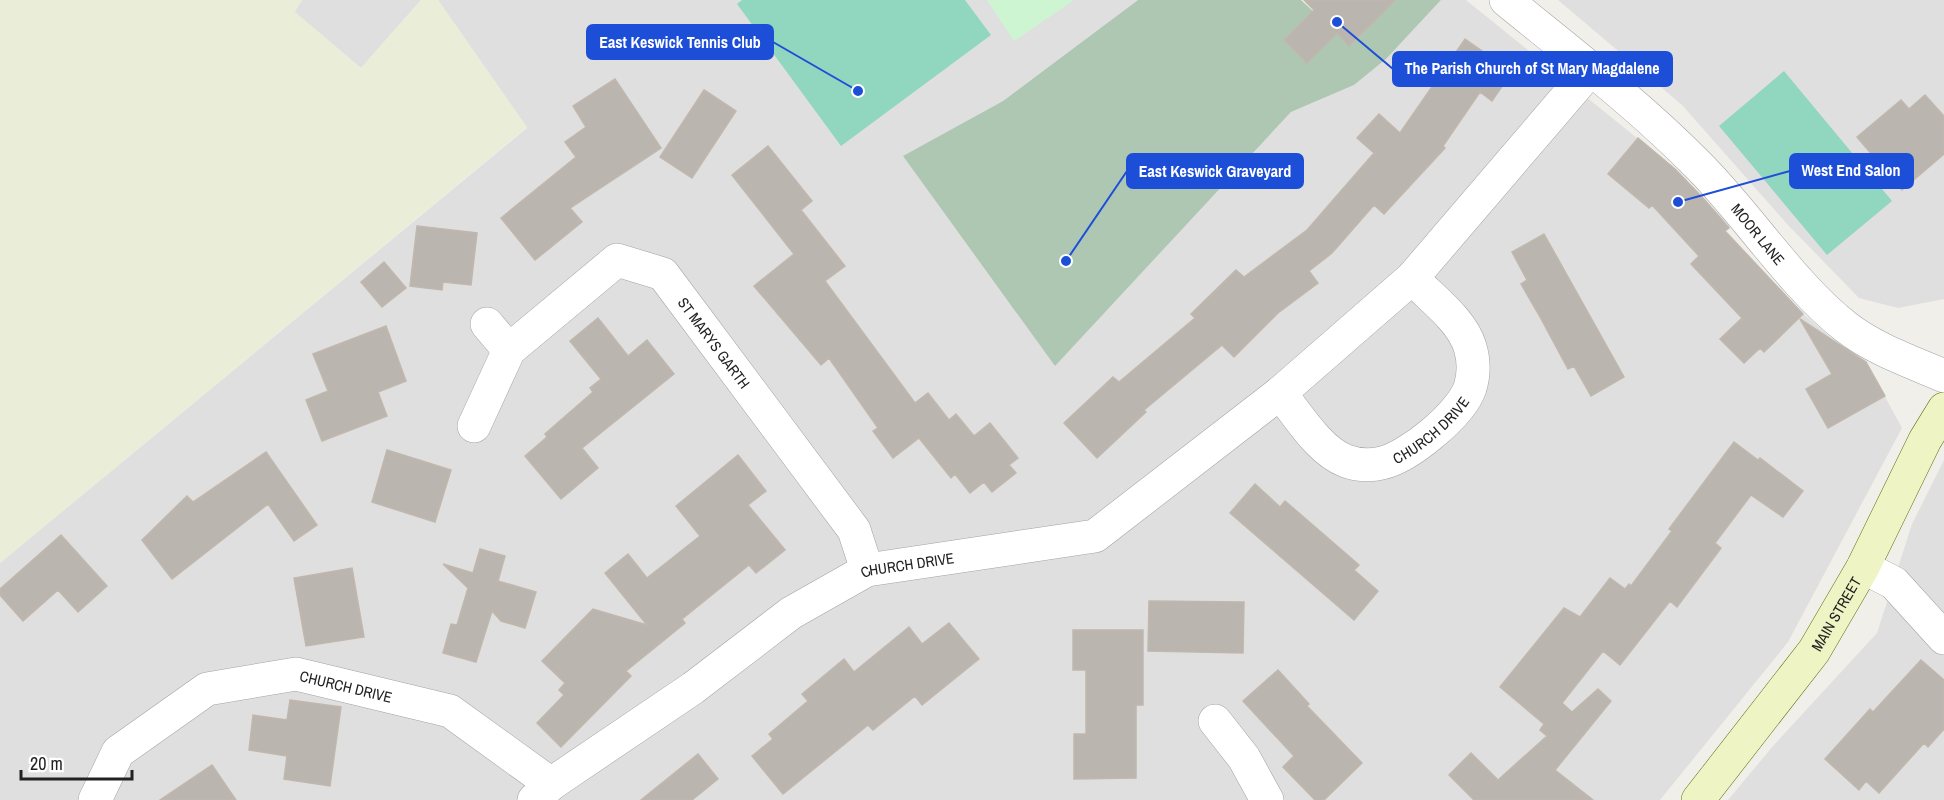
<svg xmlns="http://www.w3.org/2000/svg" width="1944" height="800" font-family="'Archivo Narrow',sans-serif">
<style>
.residential{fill:#e0dfdf}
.farmland{fill:#eaedd8}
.cemetery{fill:#adc7b2}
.park{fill:#cdf5d2}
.pitch{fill:#91d6bf}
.building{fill:#bab5af;stroke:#c1b7ad;stroke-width:1.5}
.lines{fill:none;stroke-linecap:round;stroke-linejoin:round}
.street-casing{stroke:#a3a3a3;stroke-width:34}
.secondary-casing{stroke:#617012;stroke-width:34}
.street{stroke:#fff;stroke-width:33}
.secondary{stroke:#eff4c5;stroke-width:33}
.labels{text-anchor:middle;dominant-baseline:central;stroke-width:4.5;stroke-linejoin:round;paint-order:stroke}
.street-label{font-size:15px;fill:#222;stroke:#fff}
.leader{fill:none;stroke:#1d4ed8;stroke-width:2}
.callout-dot{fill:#1d4ed8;stroke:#fff;stroke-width:2}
.callout{fill:#1d4ed8;stroke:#1d4ed8;stroke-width:2}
.callout-label{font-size:16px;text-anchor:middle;font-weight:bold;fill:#fff}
</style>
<rect width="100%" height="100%" fill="#f1efea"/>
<!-- residential -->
<path class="residential" d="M302 0H421L361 68 294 12Z
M438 0H1138L1003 101 904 156 1055 365 1291 112 1354 85 1386 59 1441 0H1466L1679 172 1730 226 1725 231 1800 311 1836 342 1866 362 1902 428 1788 642 1660 800H0V563L527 128Z
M1558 0H1944V299L1898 308 1859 298 1787 224 1682 105Z
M1944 460V800H1728L1773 746 1877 633 1912 524Z"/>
<!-- farmland -->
<path class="farmland" d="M0 0H302L295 12 361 68 421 0H438L527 127 0 563Z"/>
<!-- cemetery -->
<path class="cemetery" d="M1138 0H1301L1313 11 1284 40 1307 63 1337 33 1349 46 1379 0H1441L1386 59 1354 85 1291 112 1055 366 903 156 1003 101Z"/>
<!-- park -->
<path class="park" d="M987 0H1074L1014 41Z"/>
<!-- pitch -->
<path class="pitch" d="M742 0H965L991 35 841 146 737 4Z
M1784 71 1892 201 1827 255 1719 126Z"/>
<!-- building -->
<path class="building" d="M1304 0H1395L1349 46 1337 33 1307 63 1284 40 1314 10Z
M1465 39 1512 72 1492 101 1480 92 1443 146 1445 148 1384 214 1374 205 1332 253 1309 271 1318 283 1278 313 1234 357 1222 345 1144 410 1146 412 1097 458 1064 423 1113 377 1119 382 1195 318 1191 314 1236 270 1244 277 1307 230 1374 153 1357 138 1379 114 1400 133Z
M615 79 661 148 570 208 582 222 535 260 501 218 576 157 565 142 586 127 573 106Z
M704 90 736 111 692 178 660 157Z
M1925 95 1944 116V154L1902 190 1857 137 1901 100 1909 109Z
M1638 138 1675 169 1703 198 1729 228 1725 231 1803 314 1764 352 1760 348 1744 363 1720 339 1742 318 1691 264 1699 256 1652 205 1649 208 1608 174Z
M768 146 812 201 801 210 845 266 825 281 915 403 928 393 949 420 956 414 974 436 990 423 1018 458 1009 465 1016 473 992 492 984 482 970 493 955 474 951 478 919 438 893 458 873 431 878 428 829 358 821 365 754 286 794 254 732 175Z
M417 226 477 233 471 285 443 282 442 290 410 286Z
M1544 234 1624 377 1591 396 1574 366 1568 369 1539 315 1521 284 1527 280 1512 252Z
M384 262 406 288 382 307 361 282Z
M598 318 628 356 647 340 674 374 582 448 598 468 561 499 525 456 547 437 545 434 593 392 590 388 601 379 570 341Z
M1800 319 1866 362 1885 396 1828 428 1806 389 1832 374Z
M386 326 406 381 378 392 387 416 322 441 306 400 328 391 313 354Z
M1734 442 1758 460 1760 458 1803 491 1783 517 1751 495 1715 543 1721 548 1677 607 1670 601 1620 665 1603 651 1562 703 1572 712 1598 689 1611 701 1555 770 1593 800H1474L1449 775 1471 753 1498 780 1547 736 1540 730 1544 724 1500 687 1564 608 1580 617 1610 578 1625 589 1629 584 1631 586 1672 531 1669 529Z
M387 450 451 470 435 522 372 502Z
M266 452 317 525 294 541 268 504 172 579 142 540 187 496 193 502Z
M738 455 766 491 748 505 785 550 756 573 749 565 682 619 685 623 626 671 631 676 561 747 537 723 564 695 559 690 565 683 542 661 593 609 647 625 605 573 628 554 647 578 700 536 676 506Z
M1255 484 1280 507 1285 501 1336 545 1359 565 1354 570 1378 591 1354 620 1230 513Z
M61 535 107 586 78 612 58 590 23 621 0 595V589Z
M480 549 505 556 498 581 536 592 525 628 501 621 492 611 476 662 443 653 451 624 457 625 468 588 443 564 473 573Z
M352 568 364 637 306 646 294 578Z
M1149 601 1244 602 1243 653 1148 651Z
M949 623 979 659 922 705 915 696 873 730 868 725 783 794 752 756 773 739 769 734 808 701 802 694 844 659 854 672 909 627 922 644Z
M1073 630H1143V705H1136V778L1074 779V734H1086V670H1073Z
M1921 660 1944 680V729L1928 747 1924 743 1879 793 1866 781 1859 790 1825 759 1870 709 1873 712Z
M1278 670 1309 704 1307 706 1362 763 1324 800H1315L1283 767 1294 756 1243 701Z
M290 700 341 707 330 786 284 779 287 756 249 750 253 715 287 720Z
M698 754 718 779 692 800H641Z
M212 765 236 800H160Z"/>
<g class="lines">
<defs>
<g id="street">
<path id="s1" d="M1506 0C1571 53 1640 106 1699 166 1748 215 1793 286 1846 327 1874 349 1912 362 1944 376"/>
<path d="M487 324 509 350"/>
<path id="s2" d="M1280 393C1298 415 1319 451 1346 461 1357 465 1370 466 1382 463 1409 457 1461 414 1470 388 1474 375 1474 360 1470 347 1462 320 1431 298 1412 278"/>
<path id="s3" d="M474 426 509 350 617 260 663 274 854 530 867 570"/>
<path d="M1863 567 1894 583 1944 638"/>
<path d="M1215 721 1244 758 1267 800"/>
<path id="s4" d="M95 800 118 752 207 689 296 674 450 711 551 784"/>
<path id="s5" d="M534 800 551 784 693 688 791 613 867 570 1095 536 1280 393 1412 278 1591 69"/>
</g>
<g id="secondary">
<path id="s6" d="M1698 800 1814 651 1863 567 1925 440 1944 409"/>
</g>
</defs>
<!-- street casing -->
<use href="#street" class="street-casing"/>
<!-- secondary casing -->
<use href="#secondary" class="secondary-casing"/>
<!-- street -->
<use href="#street" class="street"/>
<!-- secondary -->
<use href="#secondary" class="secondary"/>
</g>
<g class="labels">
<!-- street labels -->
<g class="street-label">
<text stroke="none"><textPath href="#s1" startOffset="345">MOOR LANE</textPath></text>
<text stroke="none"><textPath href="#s3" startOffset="358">ST MARYS GARTH</textPath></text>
<text stroke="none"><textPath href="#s2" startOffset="192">CHURCH DRIVE</textPath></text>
<text stroke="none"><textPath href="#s5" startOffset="446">CHURCH DRIVE</textPath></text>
<text stroke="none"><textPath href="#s6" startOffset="232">MAIN STREET</textPath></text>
<text stroke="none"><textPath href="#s4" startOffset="304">CHURCH DRIVE</textPath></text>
</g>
</g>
<!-- callouts -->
<path class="leader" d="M858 91L773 42M1337 22L1393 69M1678 202L1790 171M1066 261L1127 171"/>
<g class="callout-dot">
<circle cx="858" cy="91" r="6"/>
<circle cx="1337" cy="22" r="6"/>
<circle cx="1678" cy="202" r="6"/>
<circle cx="1066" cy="261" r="6"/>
</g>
<g class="callout">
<rect x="587" y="25" width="186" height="34" rx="6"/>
<rect x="1393" y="52" width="279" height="34" rx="6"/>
<rect x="1790" y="154" width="123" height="34" rx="6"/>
<rect x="1127" y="154" width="176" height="34" rx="6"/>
</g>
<g class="callout-label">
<text x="680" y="48">East Keswick Tennis Club</text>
<text x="1532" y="74">The Parish Church of St Mary Magdalene</text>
<text x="1851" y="176">West End Salon</text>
<text x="1215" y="177">East Keswick Graveyard</text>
</g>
<!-- scale -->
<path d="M21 770v9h111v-9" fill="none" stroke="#222222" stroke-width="3"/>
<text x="30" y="770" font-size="18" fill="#222222" stroke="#ffffff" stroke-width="4.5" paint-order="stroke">20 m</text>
</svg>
